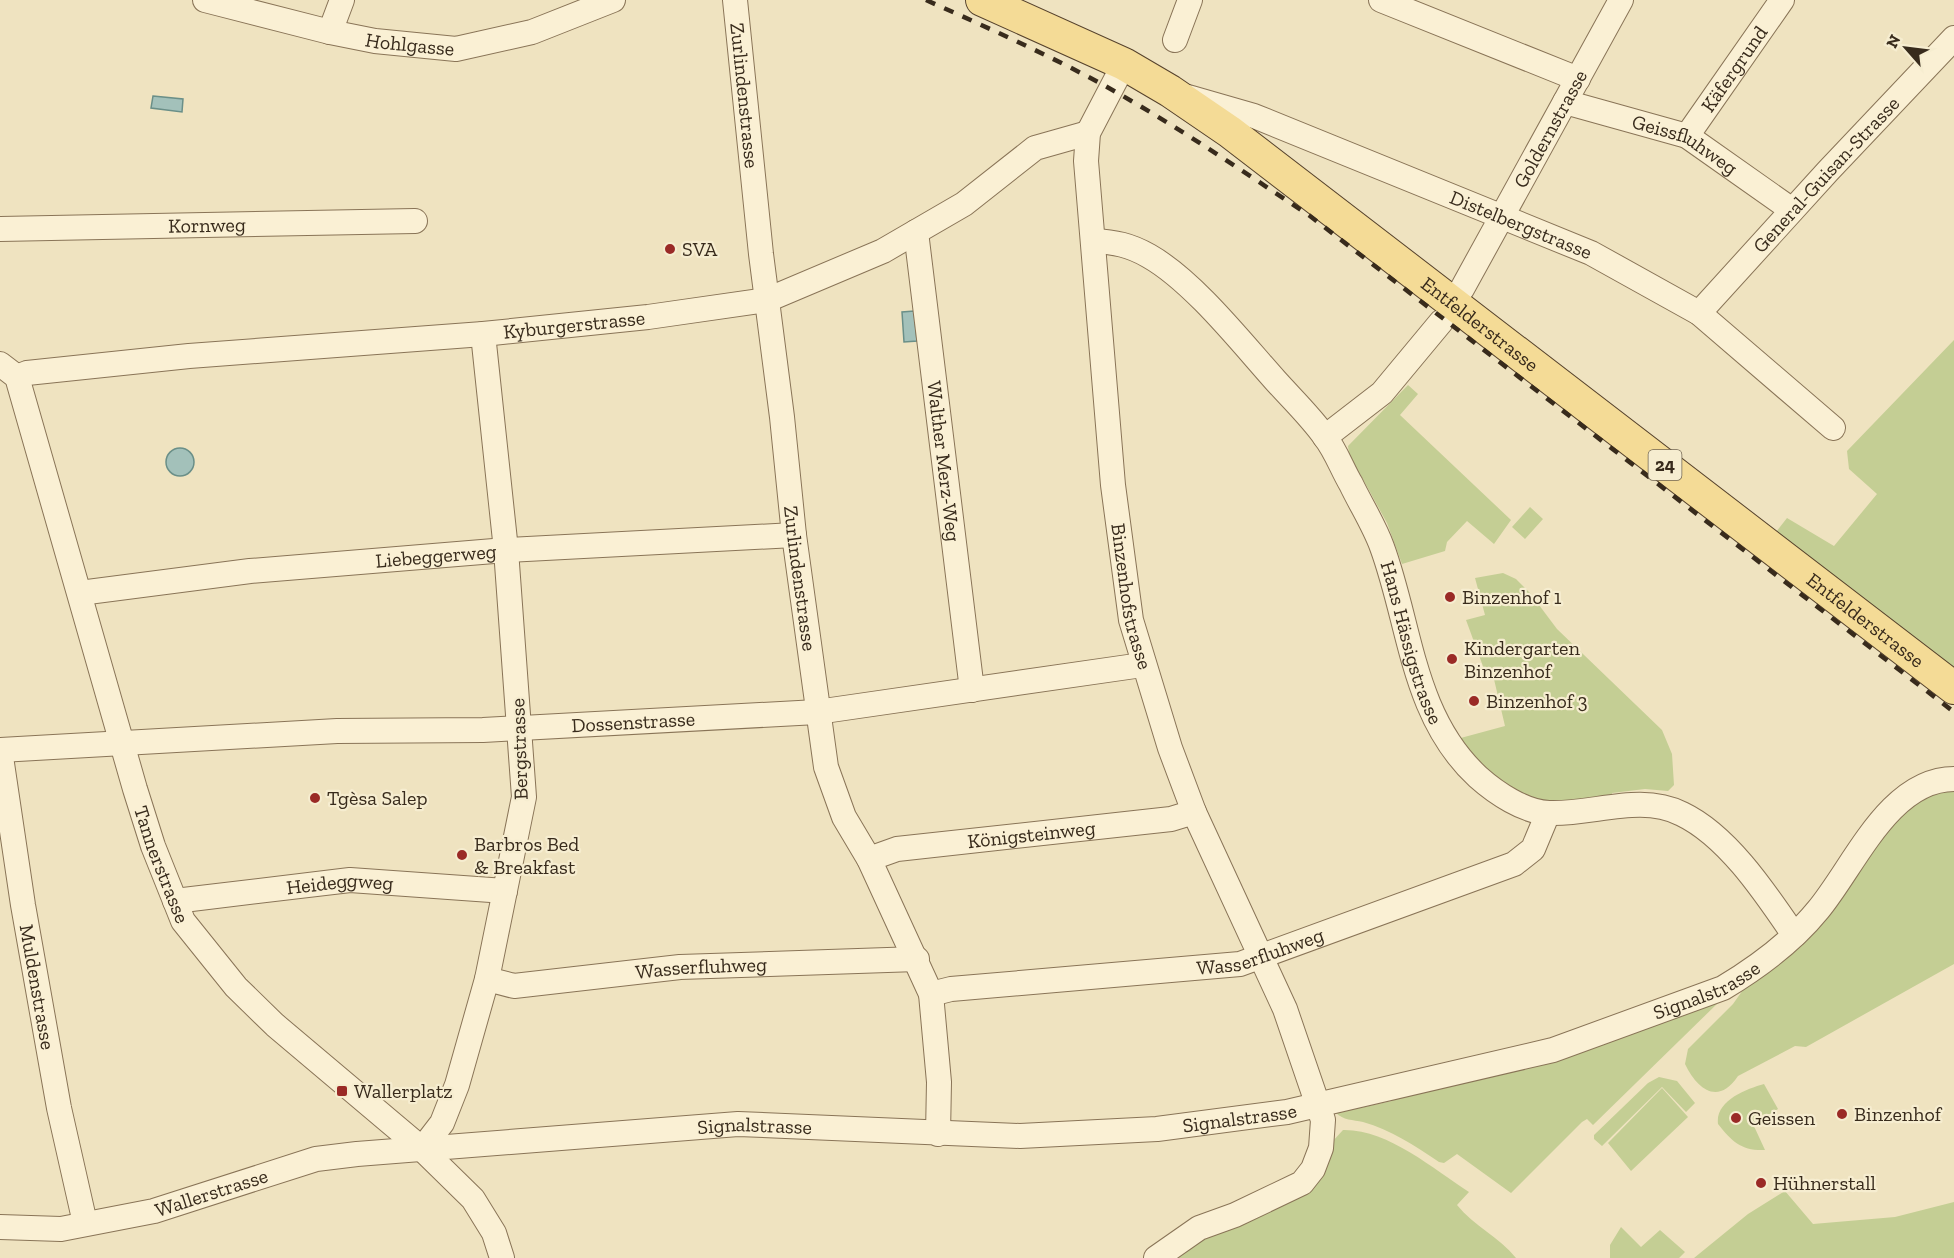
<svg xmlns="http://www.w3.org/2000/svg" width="1954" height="1258" font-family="'Zilla Slab',serif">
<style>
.green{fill:#c4ce94}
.water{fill:#a3c1ba;stroke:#6a8f88;stroke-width:1.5}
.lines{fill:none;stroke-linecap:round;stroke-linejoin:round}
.minor-casing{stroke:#897457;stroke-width:26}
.major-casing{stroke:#56422c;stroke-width:34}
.minor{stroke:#faf0d4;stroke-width:24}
.major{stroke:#f4db96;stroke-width:32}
.rail{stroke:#382b1c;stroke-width:4.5;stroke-dasharray:10 10;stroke-linecap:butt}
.poi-dot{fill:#9a2a26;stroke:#f6edd0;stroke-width:2}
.labels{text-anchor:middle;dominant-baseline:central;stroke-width:4.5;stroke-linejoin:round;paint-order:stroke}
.shield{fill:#f6edd0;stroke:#716552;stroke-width:1.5}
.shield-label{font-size:18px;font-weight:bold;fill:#382b1c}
.street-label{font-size:20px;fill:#382b1c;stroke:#f6edd0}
.poi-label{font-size:20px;fill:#382b1c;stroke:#f6edd0;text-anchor:start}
</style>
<rect width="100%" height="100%" fill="#efe3c0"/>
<!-- green -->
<path class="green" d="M1954 340V672L1776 532 1787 518 1834 546 1877 494 1849 469 1847 451Z
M1408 385 1418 394 1400 415 1511 520 1494 544 1467 521 1447 542 1445 551 1402 564 1387 523 1349 454 1348 446Z
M1530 507 1543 519 1525 539 1512 527Z
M1503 573 1516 579 1530 593 1557 629 1662 730 1672 754 1674 785 1668 791 1645 789 1612 793 1611 799C1526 806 1513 804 1457 739L1505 726 1493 675H1488L1484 669 1466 620 1485 615 1475 578Z
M1954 789V964L1806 1047 1795 1046 1738 1076C1718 1106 1697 1089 1685 1064L1688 1049 1733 1004 1750 980 1900 813 1933 792Z
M1722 999 1593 1125 1587 1119 1582 1122 1511 1193 1457 1154 1444 1163 1439 1162C1414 1145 1391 1130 1363 1122 1353 1120 1343 1120 1336 1113L1392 1101V1096Z
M1659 1077 1677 1081 1695 1103 1686 1112 1662 1087 1602 1146 1594 1139V1135L1648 1083Z
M1764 1084 1778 1109 1753 1124 1765 1150C1742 1151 1732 1142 1718 1124 1715 1101 1746 1089 1764 1084Z
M1662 1088 1688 1117 1631 1171 1608 1143Z
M1343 1130C1388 1129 1433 1169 1469 1192L1457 1205C1474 1226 1499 1237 1516 1258H1165L1276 1203Z
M1785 1191 1813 1224 1895 1217 1954 1202V1258H1694L1748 1214Z
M1621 1227 1641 1247 1660 1230 1685 1252 1679 1258H1610V1245Z"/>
<!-- water -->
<path class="water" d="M153 96 183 99 182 112 151 108Z
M914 311 917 341 904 342 902 312Z
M166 462a14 14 0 1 1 28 0a14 14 0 1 1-28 0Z"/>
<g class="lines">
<defs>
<g id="minor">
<path id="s1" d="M205 0 330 32 375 41 456 49 532 32 613 0"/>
<path id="s2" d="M735 0 761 254 782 417 794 535 826 767 844 817 869 859 931 994 939 1082 938 1134"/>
<path d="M1381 0 1578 79"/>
<path d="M330 32 342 0"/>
<path d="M1175 40 1190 0"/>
<path id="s3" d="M1124 64 1088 133 1086 161 1113 485 1131 620 1170 748 1194 812 1285 1009 1323 1120 1321 1148 1313 1169 1302 1183 1235 1215 1199 1228 1156 1258"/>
<path id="s4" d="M1188 97 1254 116 1591 253 1699 313 1833 428"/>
<path id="s5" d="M1565 102 1687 136 1792 210"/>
<path id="s6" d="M1687 136 1782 0"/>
<path id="s7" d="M0 229 415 221"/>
<path id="s8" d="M916 232 972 690"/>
<path id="s9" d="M1093 241C1115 242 1130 245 1149 256 1193 281 1241 342 1275 380 1292 399 1311 417 1325 437 1336 451 1342 469 1351 484 1361 505 1374 525 1382 547 1411 626 1412 716 1478 777 1496 793 1524 812 1549 813 1593 815 1640 793 1682 814 1728 836 1766 894 1794 935"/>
<path id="s10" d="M1462 289 1621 0"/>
<path id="s11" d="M1699 313 1828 171 1954 38"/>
<path id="s12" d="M0 364 17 377 135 789 153 846 183 921 236 987 275 1025 422 1149 473 1199 494 1233 502 1258"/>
<path id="s13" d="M17 377 27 373 189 356 483 334 648 317 767 300 883 251 964 204 1035 148 1088 133"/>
<path d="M1325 437 1382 393 1441 322"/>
<path id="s14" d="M80 593 250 571 506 550 794 535"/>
<path id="s15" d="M0 750 337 731 483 730 817 712 1142 665"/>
<path id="s16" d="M0 750 23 905 59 1108 85 1223"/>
<path id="s17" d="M869 859 897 849 1171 819 1194 812"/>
<path id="s18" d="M175 901 350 880 505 891"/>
<path id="s19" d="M487 979 514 986 680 967 917 959"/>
<path id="s20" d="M931 994 951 989 1240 964 1514 864 1533 849 1548 813"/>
<path d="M422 1149 442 1123 457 1085 487 979 524 797 506 550 483 334"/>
<path id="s21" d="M0 1227 61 1229 154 1211 316 1159 357 1154 738 1124 1020 1136 1157 1129 1287 1112 1553 1050 1723 988C1758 967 1792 942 1818 910 1854 867 1889 779 1954 779"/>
</g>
<g id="major">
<path id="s22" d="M982 0 1124 64 1170 91 1230 132 1954 688"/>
</g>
</defs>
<!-- minor casing -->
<use href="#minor" class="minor-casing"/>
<!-- major casing -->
<use href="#major" class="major-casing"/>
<!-- minor -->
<use href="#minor" class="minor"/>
<!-- major -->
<use href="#major" class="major"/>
<!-- rail -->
<path class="rail" d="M926 0C984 26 1042 52 1098 82 1171 122 1241 170 1310 216L1954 712"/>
</g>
<!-- markers -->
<g class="poi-dot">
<circle cx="670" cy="249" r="6"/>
<circle cx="1450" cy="597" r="6"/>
<circle cx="1452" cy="659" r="6"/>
<circle cx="1474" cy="701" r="6"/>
<circle cx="315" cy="798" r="6"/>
<circle cx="462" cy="855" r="6"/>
<rect x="336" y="1085" width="12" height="12" rx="3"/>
<circle cx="1842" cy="1114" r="6"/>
<circle cx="1736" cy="1118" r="6"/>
<circle cx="1761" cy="1183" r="6"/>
</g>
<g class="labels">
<!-- shield labels -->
<rect class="shield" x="1648.5" y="450" width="33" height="30" rx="4.5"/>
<g class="shield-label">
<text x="1665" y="465">24</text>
</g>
<!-- street labels -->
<g class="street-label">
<text stroke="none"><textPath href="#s1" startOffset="210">Hohlgasse</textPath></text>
<text stroke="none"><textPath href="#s6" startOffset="82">Käfergrund</textPath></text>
<text stroke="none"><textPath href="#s2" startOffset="96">Zurlindenstrasse</textPath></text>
<text stroke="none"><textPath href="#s10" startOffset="183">Goldernstrasse</textPath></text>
<text stroke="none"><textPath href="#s5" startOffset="128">Geissfluhweg</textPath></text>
<text stroke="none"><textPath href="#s11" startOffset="188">General-Guisan-Strasse</textPath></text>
<text stroke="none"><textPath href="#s7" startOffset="207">Kornweg</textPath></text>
<text stroke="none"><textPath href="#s4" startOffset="357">Distelbergstrasse</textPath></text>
<text stroke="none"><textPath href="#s22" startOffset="597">Entfelderstrasse</textPath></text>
<text stroke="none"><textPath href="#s13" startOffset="560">Kyburgerstrasse</textPath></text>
<text stroke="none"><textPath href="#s8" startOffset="231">Walther Merz-Weg</textPath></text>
<text stroke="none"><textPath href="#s14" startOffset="358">Liebeggerweg</textPath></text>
<text stroke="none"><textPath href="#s2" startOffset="582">Zurlindenstrasse</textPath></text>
<text stroke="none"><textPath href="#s3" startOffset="544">Binzenhofstrasse</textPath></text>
<text stroke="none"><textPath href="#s22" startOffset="1083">Entfelderstrasse</textPath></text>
<text stroke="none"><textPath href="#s9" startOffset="536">Hans Hässigstrasse</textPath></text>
<text stroke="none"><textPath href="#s15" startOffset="634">Dossenstrasse</textPath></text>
<text transform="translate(519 749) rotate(-92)">Bergstrasse</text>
<text stroke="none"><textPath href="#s17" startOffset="165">Königsteinweg</textPath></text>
<text stroke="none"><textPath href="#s12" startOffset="530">Tannerstrasse</textPath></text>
<text stroke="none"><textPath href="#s18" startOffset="166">Heideggweg</textPath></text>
<text stroke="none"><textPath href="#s20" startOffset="333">Wasserfluhweg</textPath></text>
<text stroke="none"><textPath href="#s19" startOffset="216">Wasserfluhweg</textPath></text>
<text stroke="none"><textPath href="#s16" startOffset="240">Muldenstrasse</textPath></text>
<text stroke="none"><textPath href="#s21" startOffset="1738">Signalstrasse</textPath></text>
<text stroke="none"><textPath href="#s21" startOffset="1252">Signalstrasse</textPath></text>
<text stroke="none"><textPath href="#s21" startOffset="766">Signalstrasse</textPath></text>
<text stroke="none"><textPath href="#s21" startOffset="216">Wallerstrasse</textPath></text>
</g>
<!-- poi labels -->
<g class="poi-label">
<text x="682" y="249">SVA</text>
<text x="1462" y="597">Binzenhof 1</text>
<text x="1464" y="648">Kindergarten<tspan x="1464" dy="23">Binzenhof</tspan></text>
<text x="1486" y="701">Binzenhof 3</text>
<text x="327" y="798">Tgèsa Salep</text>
<text x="474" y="844">Barbros Bed<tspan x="474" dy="23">&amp; Breakfast</tspan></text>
<text x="354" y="1091">Wallerplatz</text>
<text x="1854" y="1114">Binzenhof</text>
<text x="1748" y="1118">Geissen</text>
<text x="1773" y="1183">Hühnerstall</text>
</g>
</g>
<!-- north arrow -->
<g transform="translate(1906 48) rotate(298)" stroke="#f6edd0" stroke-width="4.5" paint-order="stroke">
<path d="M0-4.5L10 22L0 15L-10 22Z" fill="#382b1c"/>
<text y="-9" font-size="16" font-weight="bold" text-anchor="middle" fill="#382b1c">N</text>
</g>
</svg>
